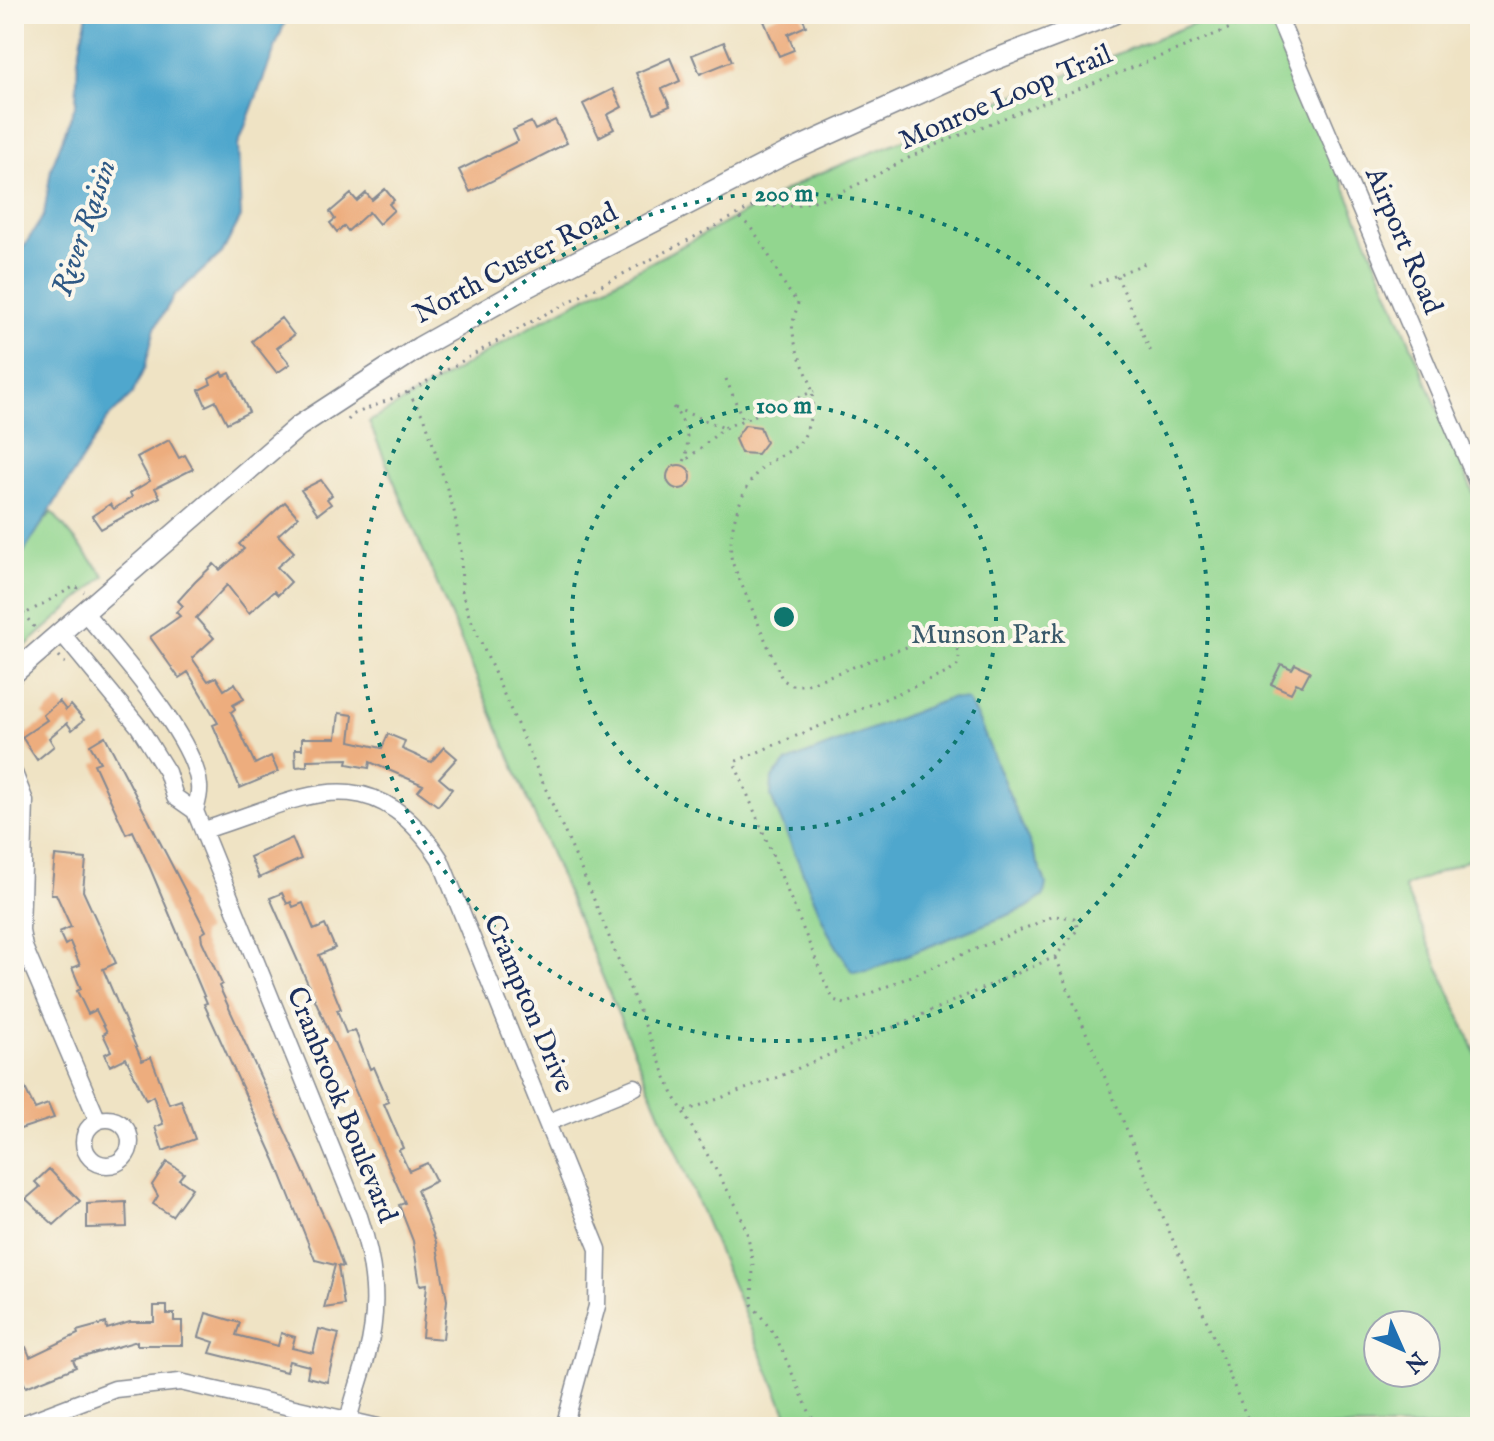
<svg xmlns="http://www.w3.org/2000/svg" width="1494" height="1441" font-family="'IM FELL English',serif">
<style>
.green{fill:#92d68f;stroke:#568276;stroke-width:2;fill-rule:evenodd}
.water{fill:#50a7cd;stroke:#366b96;stroke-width:2}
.building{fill:#edad7e}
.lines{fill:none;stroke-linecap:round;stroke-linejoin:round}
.minor-casing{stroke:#858991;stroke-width:19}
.tertiary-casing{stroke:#858991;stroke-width:23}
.path{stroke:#858991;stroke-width:3;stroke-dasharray:2 6;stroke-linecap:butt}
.minor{stroke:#fff;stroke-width:16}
.tertiary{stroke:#fff;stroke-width:20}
.ring{fill:none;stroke:#0f766e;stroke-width:4;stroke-dasharray:4 8}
.labels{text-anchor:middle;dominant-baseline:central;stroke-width:8;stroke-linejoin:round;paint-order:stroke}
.street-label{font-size:28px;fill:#1b2f5e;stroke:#fbf7ec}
.park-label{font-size:28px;fill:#39596a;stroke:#fbf7ec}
.water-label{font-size:30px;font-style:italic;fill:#2e5985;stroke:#fbf7ec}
.centre{fill:#0f766e;stroke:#fbf7ec;stroke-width:4}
.ring-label{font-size:24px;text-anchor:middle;font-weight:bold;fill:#0f766e;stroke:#fbf7ec;stroke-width:8;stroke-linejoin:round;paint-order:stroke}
</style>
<rect width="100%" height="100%" fill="#fbf7ec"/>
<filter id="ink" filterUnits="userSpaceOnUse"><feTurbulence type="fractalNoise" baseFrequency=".0125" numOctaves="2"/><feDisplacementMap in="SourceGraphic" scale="16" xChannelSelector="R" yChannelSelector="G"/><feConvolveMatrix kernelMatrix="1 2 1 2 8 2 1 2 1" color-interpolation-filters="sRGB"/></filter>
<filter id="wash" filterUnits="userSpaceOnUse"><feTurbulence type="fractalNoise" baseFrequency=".006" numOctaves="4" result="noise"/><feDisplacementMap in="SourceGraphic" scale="32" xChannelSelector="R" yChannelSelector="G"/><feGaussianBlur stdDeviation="1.8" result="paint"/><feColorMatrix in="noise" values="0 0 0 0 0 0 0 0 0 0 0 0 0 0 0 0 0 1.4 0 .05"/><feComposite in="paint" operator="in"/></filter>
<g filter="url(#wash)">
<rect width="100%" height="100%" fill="#efe3c4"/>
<!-- green -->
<path class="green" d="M1217 14H1272L1480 509V855L1404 887 1480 1063V1427H792L369 422 535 324 813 176ZM1378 1325H1426V1373H1378Z
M52 512 105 576 14 656V568L32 535Z"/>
<!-- water -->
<path class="water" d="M87 14H288L238 145 241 217 222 253 174 296 155 328 145 367 132 395 108 418 14 568V262L44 215 51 169 76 103 78 58Z
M950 698 967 700 978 719 1046 883 1044 896 1026 908 867 971 852 972 828 932 771 797 772 778 787 762Z"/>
<g id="blocks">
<!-- building -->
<path class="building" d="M781 14H801L806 26 788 34 794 50 779 56 764 21Z
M724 42 732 61 700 74 692 55Z
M670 58 680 81 662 89 670 106 654 113 636 73Z
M613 89 622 107 607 115 614 129 599 137 583 104Z
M555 120 567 143 470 192 459 170 518 141 513 130 531 122 535 130Z
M385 189 394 200 389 204 394 210 379 224 369 212 348 231 344 226 337 232 330 223 335 219 330 212 351 194 357 201 366 193 372 200Z
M281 318 294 335 277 348 290 364 277 373 252 341Z
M222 372 224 376 230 373 249 412 227 423 216 401 206 406 199 390 211 384 209 379Z
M745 425 760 427 766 442 757 454 741 453 735 439Z
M169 440 179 458 185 455 193 469 155 488 160 497 101 529 92 516 110 504 114 509 132 497 130 493 150 481 137 457Z
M667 477a12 12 0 1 1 24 0a12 12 0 1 1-24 0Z
M321 480 332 495 327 499 331 504 318 514 301 490Z
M285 502 298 517 278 535 294 552 277 567 291 582 278 595 274 591 249 613 227 585 196 618 214 638 192 658 208 681 216 677 224 690 235 683 244 699 233 705 235 709 231 712 255 764 271 756 278 772 240 788 213 725 218 723 188 672 179 678 150 637 180 616 176 612 183 606 178 601 195 582 214 564 220 570 244 549 239 544Z
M1281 664 1292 669 1295 664 1310 671 1302 686 1296 683 1291 693 1271 684Z
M59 701 66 710 71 705 84 720 72 730 67 723 49 738 54 746 37 760 22 737 47 720 43 715Z
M339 713 353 715 350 741 382 748 388 734 405 741 402 749 431 762 444 747 457 758 439 778 452 789 438 806 418 791 423 785 370 762 369 768 347 764 348 759 307 760V766L296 767 295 749H302V738H336Z
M105 736 206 931 201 934 202 941 222 984 219 986 331 1232 343 1267 338 1266 344 1305 324 1308 335 1265 315 1260 275 1160 204 1004 207 1003 150 868 133 831 126 834 94 764 100 762 90 745Z
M292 838 301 859 259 878 250 857Z
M55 856 86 859 83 891 116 963 103 969 142 1061 151 1057 169 1104 181 1100 195 1139 163 1151 155 1127 163 1124 153 1096 146 1100 126 1058 110 1066 105 1054 111 1051 103 1034 107 1032 96 1010 88 1014 77 991 81 989 72 968 80 965 70 942 65 945 59 932 71 927 56 894H51Z
M282 893 287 904 291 902 293 907 303 903 314 930 325 925 335 948 319 955 341 1009 337 1010 346 1033 355 1030 370 1069 374 1067 389 1102 384 1104 403 1148 399 1150 409 1171 427 1163 436 1181 417 1190 436 1242 447 1300 443 1339 422 1337 427 1284 420 1285 413 1241 399 1205 405 1203 270 898Z
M25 1088 35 1109 48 1104 54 1118 14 1131V1093Z
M167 1162 184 1173 179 1179 192 1188 172 1216 153 1204 158 1196 152 1185Z
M49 1169 80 1201 54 1225 26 1199 40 1187 35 1182Z
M126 1202 127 1227 87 1228V1204Z
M154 1306H167V1314H174V1321H182V1345H137V1341L73 1360 76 1367 26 1387 22 1379 14 1383V1352L26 1347 30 1357 78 1334 77 1331 106 1323 107 1329 130 1322H154Z
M206 1313 240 1323 236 1335 278 1346 281 1333 295 1337 292 1348 313 1353 319 1329 339 1334 327 1382 307 1377 309 1366 289 1361 286 1372 210 1353 214 1342 199 1337Z"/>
</g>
</g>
<g filter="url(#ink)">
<use href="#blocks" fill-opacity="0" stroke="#858991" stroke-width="2"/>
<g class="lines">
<defs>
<path id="minor" d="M1277 14 1480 489
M83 611C114 647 196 739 199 786 200 794 197 803 195 811
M60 631 139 727 167 772 175 797 195 811 359 1216C375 1265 380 1306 367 1355 361 1379 351 1403 347 1427
M14 773 25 801 21 931 24 947 98 1121
M204 830C299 801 369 750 440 859L598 1249 597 1306 564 1427
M84 1142a23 23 0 1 1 46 0a23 23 0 1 1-46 0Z
M549 1122 635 1087
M15 1427 115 1389 180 1382 378 1427"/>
<path id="tertiary" d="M14 673 299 426 420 347 525 288 787 153 991 61 1113 14"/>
</defs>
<!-- minor casing -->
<use href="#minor" class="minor-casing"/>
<!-- tertiary casing -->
<use href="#tertiary" class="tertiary-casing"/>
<!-- path -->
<path class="path" d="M1117 276 1151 352
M1091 286 1148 262
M726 379 743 420
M408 392 425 419 454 511 461 551 462 592 468 613 588 885 672 1092 738 1209 748 1236 753 1265 752 1304 776 1337 816 1427
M673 407C687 425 691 441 684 462L724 428 814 391
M675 408 724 428
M348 420 352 415 408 392 536 319 756 205C829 214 879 168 943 142 1050 100 1156 59 1262 15
M23 613 38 632
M14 620 75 586 84 592
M59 656 65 663
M1055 958 1251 1427
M685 1111 778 1077 1055 957 1078 929 1074 918 1054 916 845 1004 834 1000 828 989 734 762 949 672 958 665C961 649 957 641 944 633L805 685H791L782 679 732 562C726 534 741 485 764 466 778 455 799 451 806 432 824 379 800 377 793 333 791 324 796 312 798 303 773 275 767 236 736 215"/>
<!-- minor -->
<use href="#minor" class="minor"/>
<!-- tertiary -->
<use href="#tertiary" class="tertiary"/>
</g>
</g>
<!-- distance rings -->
<g class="ring">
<circle cx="784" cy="617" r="212"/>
<circle cx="784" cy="617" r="424"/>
</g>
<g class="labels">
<!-- street labels -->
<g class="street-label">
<text transform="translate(1006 98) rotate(-23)">Monroe Loop Trail</text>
<text transform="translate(1403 241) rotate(67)">Airport Road</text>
<text transform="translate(516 264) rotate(-28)">North Custer Road</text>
<text transform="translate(528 1004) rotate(67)">Crampton Drive</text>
<text transform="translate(341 1105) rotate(68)">Cranbrook Boulevard</text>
</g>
<!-- park labels -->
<g class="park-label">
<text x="988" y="635">Munson Park</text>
</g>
<!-- water labels -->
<g class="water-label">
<text transform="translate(85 228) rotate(-71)">River Raisin</text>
</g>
</g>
<circle cx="784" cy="617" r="12" class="centre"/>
<g class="ring-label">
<text x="784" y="201">200 m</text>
<text x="784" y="413">100 m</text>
</g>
<!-- margin -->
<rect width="1494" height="1441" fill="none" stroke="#fbf7ec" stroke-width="48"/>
<!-- north arrow -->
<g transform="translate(1402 1349) rotate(135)"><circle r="38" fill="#fbf7ec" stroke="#a1a7b3" stroke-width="2"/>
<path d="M0-6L14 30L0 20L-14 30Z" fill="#1f6fb2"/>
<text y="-12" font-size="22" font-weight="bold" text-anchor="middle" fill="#1b2f5e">N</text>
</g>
</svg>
